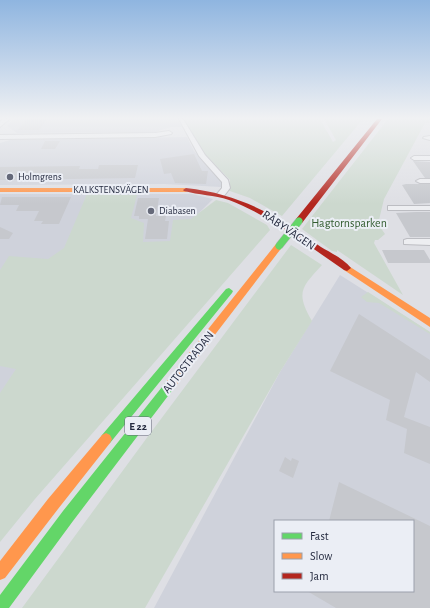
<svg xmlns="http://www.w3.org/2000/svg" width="430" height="608" font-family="'Alegreya Sans',sans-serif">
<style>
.built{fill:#cfd2db;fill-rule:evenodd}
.green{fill:#ccd8ce}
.building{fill:#c6c8cd}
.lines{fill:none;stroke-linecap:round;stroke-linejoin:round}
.street-casing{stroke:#bcbdc2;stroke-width:2}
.street{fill:#edeef1;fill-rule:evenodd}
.fast{fill:#63d668;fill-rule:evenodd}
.slow{fill:#ff974d;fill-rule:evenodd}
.jam{fill:#b3261e;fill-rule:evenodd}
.fast-bridge-casing{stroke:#b0b2b9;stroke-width:8;stroke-linecap:butt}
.fast-bridge{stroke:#63d668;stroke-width:7}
.poi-dot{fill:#656979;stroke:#ebeef5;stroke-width:1.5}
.labels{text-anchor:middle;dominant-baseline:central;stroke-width:4;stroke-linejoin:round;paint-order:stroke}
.far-poi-label{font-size:10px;fill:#242a3f;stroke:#ebeef5;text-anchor:start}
.far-street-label{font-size:10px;fill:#242a3f;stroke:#ebeef5}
.shield{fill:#ebeef5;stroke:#606576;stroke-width:1}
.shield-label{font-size:11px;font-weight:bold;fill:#242a3f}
.park-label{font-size:12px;fill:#325c30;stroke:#ebeef5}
.street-label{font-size:12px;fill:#242a3f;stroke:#ebeef5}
</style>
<rect width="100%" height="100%" fill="#dedfe4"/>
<!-- built -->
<path class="built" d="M14 119H177L182 127H171L155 132 17 133 7 126Z
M187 137 194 151 220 179 223 184 222 187 164 184 0 185V143L10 140Z
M0 194H192L213 199 177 235 0 419Z
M340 275 430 332V608H154L280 372ZM275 521H413V591H275Z"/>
<!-- green -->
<path class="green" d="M183 119H320L333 142 336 140 324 119H363L282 216 250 198 227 190 230 185V180L204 153Z
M388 119H430V123H425L384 199 378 224 385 234 378 240H375L374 243 403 295 337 250V252L332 251 302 229Z
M87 194 137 195 131 218 144 223 143 242 170 241 173 220 191 219 216 200 228 203 267 225 270 230 35 499 0 542V393L16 369 0 366V270L9 256 48 259 64 248Z
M291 245 322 265C302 287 295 292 312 321L280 372 145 608H22L146 439Z
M368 292 430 332V334L379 303 367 302 361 297Z"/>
<!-- building -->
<path class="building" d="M27 119H47L39 130H18Z
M45 141H60L55 149H41Z
M194 154 202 171H208L206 184 175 183 171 173 164 174 160 159Z
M413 161 430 162V178H425Z
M99 165H138L135 178 0 180V167L80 166 79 169H98Z
M406 184H430V203L414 204 402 185Z
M2 197H71L59 224H41L43 221H34L39 211H16L19 205H0Z
M138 198H159L156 216H166L165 221H169L167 239H145L148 219H139V216H134Z
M416 212H430V237H410L396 213Z
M0 227 13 233 9 239H0Z
M382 250H424L430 260V263H388Z
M359 314 430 360V382L416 372 404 417 430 427V464L404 453 407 429 386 420 390 400 330 371Z
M285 457 291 461 292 458 299 461 293 478 279 471Z
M339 482 430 526V608H336L307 591H413V521H329Z"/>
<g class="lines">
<defs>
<path id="street" d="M3 119H9L0 127V122Z
M179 119H183L205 155 228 180 230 188 224 196H218L217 194 222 188V182L199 156Z
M169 131 172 133 171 134 155 137 0 139V135L155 133Z
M430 136V140L423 138 424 137Z
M430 156V160H414L411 158 414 156Z
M430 179V183H420L416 181 420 179Z
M388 206H430V210H388Z
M407 239H430V245L404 244V240Z"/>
</defs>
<!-- street casing -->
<use href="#street" class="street-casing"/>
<!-- street -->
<use href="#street" class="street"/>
<!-- fast -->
<path class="fast" d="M229 288 233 291 232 293 110 443 106 445 102 443 100 439 102 435 226 289Z
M170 380 174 382 175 385 174 388 73 521 9 608H0V595L63 511 166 382Z"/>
<!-- slow -->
<path class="slow" d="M0 188H186L189 190 186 192H0Z
M276 244H282L283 246 174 388 170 390 166 388 165 385 166 382Z
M347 265 430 318V327L344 270 343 268Z
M106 433 110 435 112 439 110 443 58 509 5 578 0 580V561L48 499 102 435Z"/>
<!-- jam -->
<path class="jam" d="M377 119H382L302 223H296V219Z
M186 188C241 194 277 216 321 247 331 253 344 259 351 268L347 271 344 270C307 245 271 216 229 200 214 195 199 195 184 191L183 190Z"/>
<defs>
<path id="fast-bridge" d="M279 246 299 221"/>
</defs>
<!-- fast-bridge casing -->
<use href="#fast-bridge" class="fast-bridge-casing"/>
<!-- fast-bridge -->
<use href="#fast-bridge" class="fast-bridge"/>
</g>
<!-- sky -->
<linearGradient id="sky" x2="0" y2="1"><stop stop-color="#8fb5e0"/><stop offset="0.58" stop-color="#f0f1f3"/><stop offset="1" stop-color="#f0f1f3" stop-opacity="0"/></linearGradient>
<rect width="430" height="204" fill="url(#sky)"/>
<!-- markers -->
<g class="poi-dot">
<circle cx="10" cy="177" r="4"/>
<circle cx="151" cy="211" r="4"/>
</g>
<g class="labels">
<!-- far-poi labels -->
<g class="far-poi-label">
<text x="18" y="177">Holmgrens</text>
<text x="159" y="211">Diabasen</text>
</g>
<!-- far-street labels -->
<g class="far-street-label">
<text x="111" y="190">KALKSTENSVÄGEN</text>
</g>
<!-- shield labels -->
<rect class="shield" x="125" y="417" width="26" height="18" rx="3"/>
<g class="shield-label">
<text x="138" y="426">E 22</text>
</g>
<!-- park labels -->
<g class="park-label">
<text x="349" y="223">Hagtornsparken</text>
</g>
<!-- street labels -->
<g class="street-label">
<text transform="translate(289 230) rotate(34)">RÅBYVÄGEN</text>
<text transform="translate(188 362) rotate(-52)">AUTOSTRADAN</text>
</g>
</g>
<!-- legend -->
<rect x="274" y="520" width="140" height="72" fill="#ebeef5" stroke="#9ba0ac"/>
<rect x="282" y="533" width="20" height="6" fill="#63d668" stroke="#9ba0ac"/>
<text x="310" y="540" font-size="12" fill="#242a3f">Fast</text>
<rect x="282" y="553" width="20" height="6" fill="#ff974d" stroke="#9ba0ac"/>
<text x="310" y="560" font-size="12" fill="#242a3f">Slow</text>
<rect x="282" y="573" width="20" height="6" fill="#b3261e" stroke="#9ba0ac"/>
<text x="310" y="580" font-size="12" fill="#242a3f">Jam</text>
</svg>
